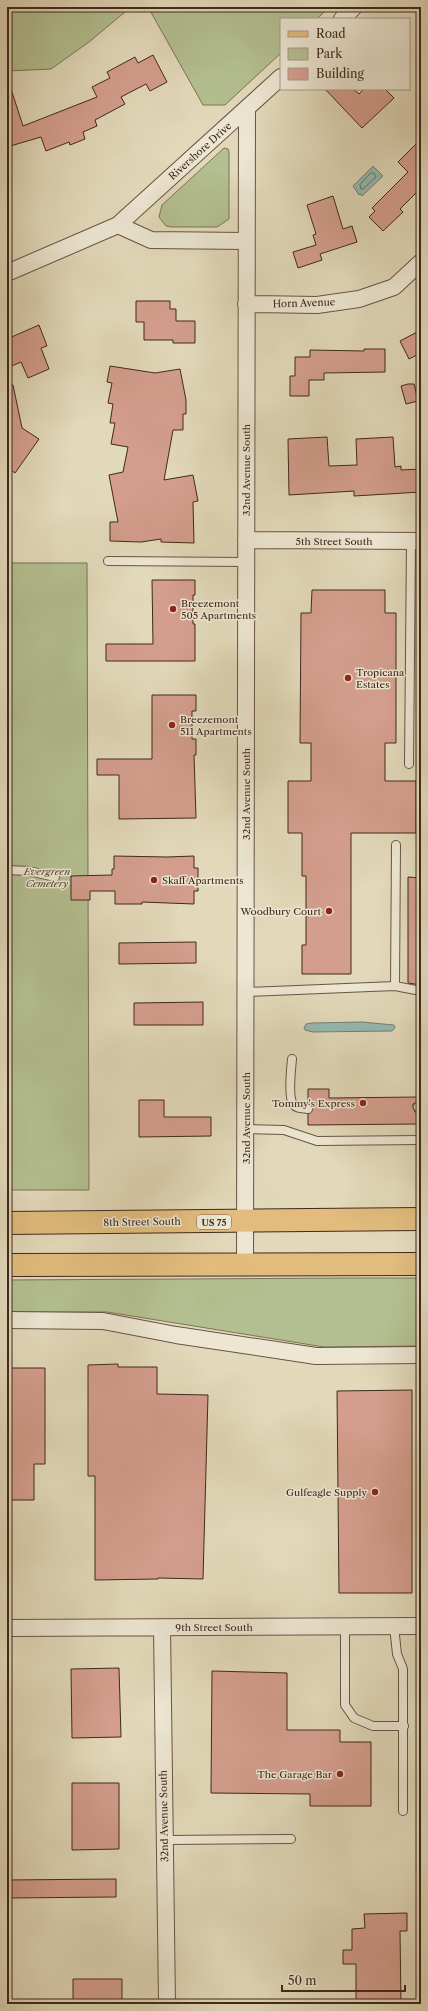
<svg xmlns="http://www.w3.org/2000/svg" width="428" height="2011" font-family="'Libre Caslon Text',serif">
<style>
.green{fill:#b3bf90;stroke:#7a7456}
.water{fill:#95bab2;stroke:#738076}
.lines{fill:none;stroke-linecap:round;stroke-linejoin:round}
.shore{stroke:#6a7168;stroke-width:1}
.building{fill:#d49e8e;stroke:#40281d}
.service-casing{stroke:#685444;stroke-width:10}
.minor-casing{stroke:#685444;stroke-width:18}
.primary-casing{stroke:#40281d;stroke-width:24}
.service{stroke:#ece6d2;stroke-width:8}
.minor{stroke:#ece6d2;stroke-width:16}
.primary{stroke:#e1bc7d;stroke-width:22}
.poi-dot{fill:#8f2418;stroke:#ece6d2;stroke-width:1.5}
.labels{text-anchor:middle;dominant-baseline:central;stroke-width:3;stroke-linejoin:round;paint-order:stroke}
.shield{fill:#ece6d2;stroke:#746153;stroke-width:1}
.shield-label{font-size:9px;font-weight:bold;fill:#40281d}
.street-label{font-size:10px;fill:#40281d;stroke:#ece6d2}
.poi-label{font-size:10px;fill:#40281d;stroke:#ece6d2;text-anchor:start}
.park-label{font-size:10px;font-style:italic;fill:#574634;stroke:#ece6d2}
</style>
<rect width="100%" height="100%" fill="#e2d9ba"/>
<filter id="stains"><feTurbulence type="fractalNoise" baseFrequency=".005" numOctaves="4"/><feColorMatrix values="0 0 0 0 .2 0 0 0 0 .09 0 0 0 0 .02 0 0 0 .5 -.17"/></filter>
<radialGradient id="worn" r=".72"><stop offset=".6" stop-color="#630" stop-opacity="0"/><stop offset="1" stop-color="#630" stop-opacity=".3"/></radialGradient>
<!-- green -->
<path class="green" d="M7 7H131L89 42 51 69 7 71Z
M148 7H329L317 19H281V53L225 105H203Z
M224 148 228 149 229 152V219L217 227H172L166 226 159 217 162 205Z
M7 563H87L89 1190H7Z
M350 1278H421V1346L324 1347 107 1312H7V1280Z"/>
<!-- water -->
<path class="water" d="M373 166 383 176 362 196 360 194 359 195 353 186Z
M362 1022 394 1025 395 1028 392 1031 313 1032 305 1030 304 1028 306 1024 312 1023Z"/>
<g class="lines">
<!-- shore -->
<path class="shore" d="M371 173H374L376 177 363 189H361L360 185Z"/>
</g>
<!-- building -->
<path class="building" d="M153 55 167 82 150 91 146 84 121 97 125 104 95 120 97 126 83 132 85 139 70 145 69 142 46 151 41 137 7 147V87L10 86 23 126 97 97 92 87 110 78 107 72 135 57 138 63Z
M325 89H353L359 94 364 89H385L394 98 362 128Z
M421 139V188L400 209 403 212 383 231 369 217 375 211 372 208 408 172 398 162Z
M333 196 343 229 352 226 357 242 320 254 322 260 298 268 293 252 316 245 313 235 316 234 307 205Z
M136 301H170V309H176V321H195V343H173V340H144V322H136Z
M39 325 47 346 41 348 49 369 28 378 21 362 7 368V339Z
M421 330V353L409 359 400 341Z
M364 349H385V372L324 373V380H309V396H290V376H295V357H310V350L364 351Z
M110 366 155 373 180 369 186 400V414H183V430H173L164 480 193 475 198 501 193 502 194 543 161 542V539L141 542 110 541V522H118L109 475 123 472 128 447 111 444 115 423H110L113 404 108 403 112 383 107 382Z
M408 384H414L418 401 406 404 401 386Z
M7 385H13L22 428 39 439 15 473 7 467Z
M327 437 329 466 357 465 356 439 393 437 395 467 401 466V470L421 469V492L354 496V491L289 495 288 439Z
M152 580H195V595H193V624H195V661H106V644H153Z
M312 590H385V613H396V743H385V781H416V833H351V974H302V945H306V876H302V833H288V781H311V743H300L301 613H311Z
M152 695H196V711H192V739H196V755H194L196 818 119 819V775H97V759H152Z
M114 856 167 857 194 856V868H198V891H194V904L142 902V904H115V891H90V900H71V876L112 875V869H114Z
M408 877 421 878V985L408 983Z
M196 942V963L119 964V943Z
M203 1002V1025H134V1003Z
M308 1089H329V1098L418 1097V1102L413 1104V1107L415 1112H418L419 1124 308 1125V1114L313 1109 312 1105 308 1103Z
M139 1100H164V1117H211V1136L139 1137Z
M118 1364V1367H157V1394L208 1395 203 1579 158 1578V1579L95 1580V1476H88V1365Z
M11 1368H45V1464H34V1500H7V1470H11Z
M412 1390V1593H339L337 1391Z
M119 1668 121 1737 72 1738 71 1669Z
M212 1671 287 1673V1730H340V1742H371V1806H310V1794L211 1793Z
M72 1783H119V1849L72 1850Z
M116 1879V1897L7 1898V1880Z
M407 1913V1931H400L401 2004H356V1964H343V1950H352V1929L365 1928 364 1914Z
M73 1979H122V2004H73Z"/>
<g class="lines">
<defs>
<path id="service" d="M108 561 246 562
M409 764 411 541
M7 870 29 871 55 877
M395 986 396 845
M246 992 395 986 421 991
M292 1059C291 1069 288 1097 293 1104 296 1109 303 1108 308 1109
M418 1107H421
M246 1129 284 1130 317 1141 421 1140
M345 1626V1705L354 1718 373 1726H404
M394 1626 397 1654 403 1669V1811
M165 1840 291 1839"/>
<path id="minor" d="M342 19 354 7
M118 225 151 240 246 241
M7 273 118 225 281 77
M246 304 317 305 359 299 394 287 421 262
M246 540 421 541
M245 1263 247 109
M7 1320 103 1321 176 1335 316 1356 421 1355
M162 1627 167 2004
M7 1628 421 1626"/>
<path id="primary" d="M7 1223 421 1219
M7 1265 421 1264"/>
</defs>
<!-- service casing -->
<use href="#service" class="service-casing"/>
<!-- minor casing -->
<use href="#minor" class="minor-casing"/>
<!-- primary casing -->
<use href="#primary" class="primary-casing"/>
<!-- service -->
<use href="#service" class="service"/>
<!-- minor -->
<use href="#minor" class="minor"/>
<!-- primary -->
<use href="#primary" class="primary"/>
</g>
<!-- markers -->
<g class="poi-dot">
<circle cx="173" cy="609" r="4"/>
<circle cx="348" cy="678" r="4"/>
<circle cx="172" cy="725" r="4"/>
<circle cx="154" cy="880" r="4"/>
<circle cx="329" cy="911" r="4"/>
<circle cx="363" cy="1103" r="4"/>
<circle cx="375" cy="1492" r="4"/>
<circle cx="340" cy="1774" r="4"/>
</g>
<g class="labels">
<!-- shield labels -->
<rect class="shield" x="197" y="1215" width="34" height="14" rx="3"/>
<g class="shield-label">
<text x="214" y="1222">US 75</text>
</g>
<!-- street labels -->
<g class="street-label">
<text transform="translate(200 151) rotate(-42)">Rivershore Drive</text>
<text transform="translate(304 303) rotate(-2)">Horn Avenue</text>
<text transform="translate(246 470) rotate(-90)">32nd Avenue South</text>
<text x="334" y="541">5th Street South</text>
<text transform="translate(246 794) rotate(-90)">32nd Avenue South</text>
<text transform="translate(246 1118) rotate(-90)">32nd Avenue South</text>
<text transform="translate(142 1222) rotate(-1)">8th Street South</text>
<text x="214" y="1627">9th Street South</text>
<text transform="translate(164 1816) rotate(-91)">32nd Avenue South</text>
</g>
<!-- poi labels -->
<g class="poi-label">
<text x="181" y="603">Breezemont<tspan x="181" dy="12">505 Apartments</tspan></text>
<text x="356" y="672">Tropicana<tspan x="356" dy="12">Estates</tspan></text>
<text x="180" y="719">Breezemont<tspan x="180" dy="12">511 Apartments</tspan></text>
<text x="162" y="880">Skaff Apartments</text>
<text x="321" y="911" text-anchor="end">Woodbury Court</text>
<text x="355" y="1103" text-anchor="end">Tommy's Express</text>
<text x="367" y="1492" text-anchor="end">Gulfeagle Supply</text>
<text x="332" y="1774" text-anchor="end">The Garage Bar</text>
</g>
<!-- park labels -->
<g class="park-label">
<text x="47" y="871">Evergreen<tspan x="47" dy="12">Cemetery</tspan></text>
</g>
</g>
<!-- margin -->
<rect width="428" height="2011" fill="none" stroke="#e2d9ba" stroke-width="24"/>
<rect x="8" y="8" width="412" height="1995" fill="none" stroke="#40281d" stroke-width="2"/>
<rect x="12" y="12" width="404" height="1987" fill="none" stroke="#40281d"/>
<!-- legend -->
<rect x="280" y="18" width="130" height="72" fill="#ece6d2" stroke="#a79a8a"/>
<rect x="288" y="31" width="20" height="6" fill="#e1bc7d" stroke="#a79a8a"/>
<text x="316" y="38" font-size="12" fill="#40281d">Road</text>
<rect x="288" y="48" width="20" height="12" fill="#b3bf90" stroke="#a79a8a"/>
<text x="316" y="58" font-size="12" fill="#40281d">Park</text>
<rect x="288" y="68" width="20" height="12" fill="#d49e8e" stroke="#a79a8a"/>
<text x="316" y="78" font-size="12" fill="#40281d">Building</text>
<!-- scale -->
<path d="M282 1985v6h123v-6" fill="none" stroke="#40281d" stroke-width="2"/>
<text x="288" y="1985" font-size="12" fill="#40281d" stroke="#ece6d2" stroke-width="3" paint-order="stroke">50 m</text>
<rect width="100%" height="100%" filter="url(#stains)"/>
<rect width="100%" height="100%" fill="url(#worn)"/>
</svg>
